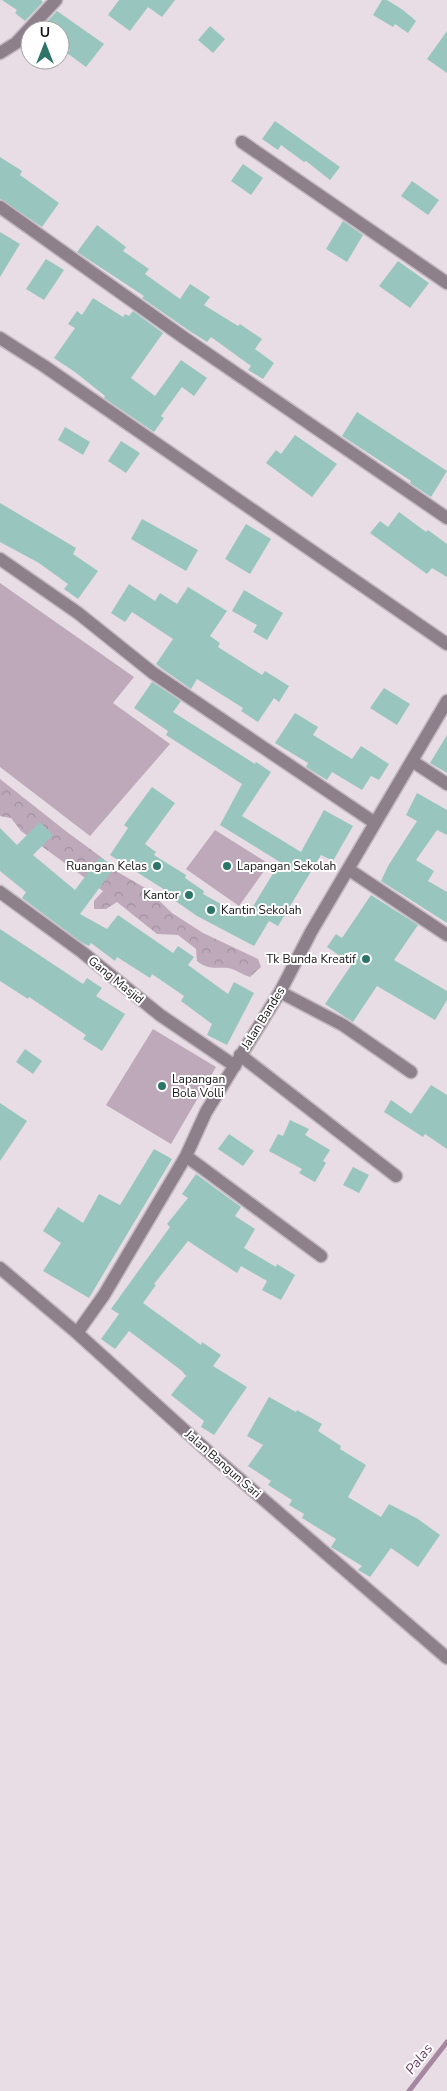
<svg xmlns="http://www.w3.org/2000/svg" width="447" height="2091" font-family="'Nunito Sans',sans-serif">
<style>
.grass{fill:#bda9ba}
.park{fill:url(#park-crowns)}
.lines{fill:none;stroke-linecap:round;stroke-linejoin:round}
.stream{stroke:#a687a0;stroke-width:5}
.building{fill:#98c6be}
.street-casing{stroke:#c2b8c0;stroke-width:15}
.street{stroke:#8e808b;stroke-width:12}
.poi-dot{fill:#2d7469;stroke:#fff;stroke-width:2}
.labels{text-anchor:middle;dominant-baseline:central;stroke-width:4;stroke-linejoin:round;paint-order:stroke}
.poi-label{font-size:12px;fill:#161215;stroke:#fff;text-anchor:end}
.street-label{font-size:12px;fill:#161215;stroke:#fff}
.water-label{font-size:14px;font-style:italic;fill:#693e62;stroke:#fff}
</style>
<defs>
<pattern id="park-crowns" width="20" height="18" patternUnits="userSpaceOnUse" patternTransform="scale(1.25)"><rect width="20" height="18" fill="#bda9ba"/><path d="M2 6a3 3 0 1 1 6 0M12 15a3 3 0 1 1 6 0" fill="none" stroke="#a2909f"/></pattern>
</defs>
<rect width="100%" height="100%" fill="#e8dce5"/>
<!-- grass -->
<path class="grass" d="M0 583 134 677 113 703 170 744 90 836 0 767Z
M215 830 269 864 239 906 186 869Z
M153 1029 216 1067 171 1144 106 1105Z"/>
<!-- park -->
<path class="park" d="M0 779 67 832 101 857 114 870 147 889 172 913 203 933 258 959 261 967 250 977C243 975 235 969 228 968 215 967 208 970 197 961L196 949 178 935 157 934 117 902 106 909H94V901L103 891 21 831 11 818 0 816Z"/>
<g class="lines">
<!-- stream -->
<path class="stream" d="M409 2091 447 2042"/>
</g>
<!-- building -->
<path class="building" d="M2 0H41L43 2 25 21 15 13 17 10Z
M119 0H175L162 17 148 7 130 31 108 15Z
M382 0H387L403 10 416 21 408 33 395 24 393 27 373 15Z
M57 11 104 44 86 67 67 53 70 50 60 43V30H39Z
M210 26 225 39 213 53 198 40Z
M447 31V73L427 59Z
M275 121 340 167 330 180 306 161 304 162 281 145 278 150 262 139Z
M0 157 22 171 20 175 59 203 42 227 0 199Z
M243 164 263 178 251 195 231 181Z
M412 181 439 200 428 215 401 196Z
M343 221 363 235 347 262 326 249Z
M97 225 126 247 123 251 149 269 145 274 180 299 190 284 210 297 204 305 238 326 240 324 262 339 255 349 274 363 263 379 248 370 251 366 211 337 207 342 188 330 142 298 144 296 77 252Z
M0 232 20 244 0 277Z
M46 259 64 270 44 300 26 289Z
M398 261 429 283 410 308 379 286Z
M93 298 123 317 125 314 129 316 133 311 163 333 131 378 155 396 181 360 207 378 194 396 182 387 161 416 164 418 154 432 104 398 105 396 75 372 54 358 75 328 68 324 77 311 82 315Z
M357 412 447 471 431 497 410 483 411 481 342 436Z
M65 427 90 442 83 455 58 440Z
M295 435 337 464 312 497 266 463 276 450 281 454Z
M121 441 140 453 126 473 108 461Z
M0 503 76 548 73 554 98 571 78 599 64 589 68 584 39 563 0 542Z
M399 512 426 532 428 530 447 544V577L432 568 427 574 370 533 380 521 388 527Z
M142 519 198 550 186 571 131 539Z
M246 524 271 539 250 574 225 559Z
M129 584 155 601 160 593 177 604 188 587 227 611 210 636 220 643 218 647 262 675 265 671 289 686 279 702 274 698 258 722 241 711 243 708 197 679 191 689 161 668 156 664 173 639 132 612 125 622 111 613Z
M244 590 283 613 267 640 253 632 257 625 232 611Z
M152 682 181 701 173 712 255 764 256 762 271 772 242 816 301 852 324 810 353 826 333 861 321 855 278 926 269 921 254 946 197 916 174 900 176 897 110 855 128 828 124 825 152 787 175 803 145 844 156 852 154 855 186 875 185 878 204 891 203 894 246 918 280 862 220 825 242 784 166 735 168 731 134 708Z
M384 688 410 704 397 725 370 708Z
M295 713 318 727 313 735 352 759 361 746 389 764 379 780 371 776 362 790 332 772 327 780 306 767 308 763 275 743Z
M447 735V773L430 763Z
M417 793 447 810V835L437 830 416 860 434 871 428 881 447 892V923L381 881 388 866 417 821 406 815Z
M40 822 53 835 33 855 75 890 100 857 115 867 80 914 107 929 118 915 173 953 178 946 194 957 188 965 228 994 234 982 254 993 227 1045 207 1035 212 1024 181 1001 184 996 152 974 150 978 117 957 115 961 91 943 89 946 81 942 22 898 26 892 0 871V828L17 845Z
M371 895 418 925 394 960 447 991V1000L435 1020 377 986 353 1022 325 1004 352 964 327 947 336 934 342 938Z
M0 929 83 984 87 978 102 988 96 996 125 1014 102 1051 83 1039 86 1035 29 997 28 999 0 981Z
M25 1049 42 1061 33 1074 16 1062Z
M431 1085 447 1095V1149L425 1134 423 1137 384 1112 391 1100 411 1114Z
M0 1103 27 1121 0 1161Z
M290 1120 309 1129 305 1135 330 1150 323 1161 326 1163 315 1182 299 1173 302 1169 269 1151 278 1134 283 1136Z
M229 1134 254 1151 243 1166 218 1149Z
M154 1149 172 1159 89 1298 43 1271 61 1243 43 1231 58 1207 83 1223 99 1194 120 1205Z
M353 1167 369 1175 359 1193 343 1185Z
M196 1174 241 1207 235 1216 255 1229 244 1248 276 1267 277 1264 295 1275 281 1300 262 1290 267 1281 241 1266 237 1273 188 1241 154 1284 156 1285 143 1303 201 1345 202 1342 221 1355 213 1366 247 1387 214 1435 201 1427 204 1421 171 1395 186 1376 182 1371 129 1331 115 1349 101 1339 119 1314 111 1309 170 1227 167 1224 188 1198 182 1194Z
M269 1397 296 1412 297 1410 322 1424 318 1431 341 1446 340 1449 366 1465 348 1497 381 1517 389 1504 418 1519 440 1535 418 1567 391 1548 370 1577 358 1570 362 1566 331 1547 336 1539 302 1518 304 1514 289 1505 292 1500 268 1485 271 1481 248 1466 263 1445 247 1436Z"/>
<g class="lines">
<defs>
<path id="street" d="M0 53 16 43 56 0
M242 142 447 283
M0 207 183 337 447 518
M0 338 44 366 447 644
M0 559 78 613 153 673 375 823
M412 761 447 784
M348 869 447 935
M0 892 82 952 160 1015 235 1066
M280 992 343 1025 411 1072
M240 1055 396 1176
M186 1156 321 1256
M0 1268 77 1333 213 1456 447 1658
M77 1333 104 1295 186 1156 206 1112 280 992 311 932 447 701"/>
</defs>
<!-- street casing -->
<use href="#street" class="street-casing"/>
<!-- street -->
<use href="#street" class="street"/>
</g>
<!-- markers -->
<g class="poi-dot">
<circle cx="157" cy="866" r="5"/>
<circle cx="227" cy="866" r="5"/>
<circle cx="189" cy="895" r="5"/>
<circle cx="211" cy="910" r="5"/>
<circle cx="366" cy="959" r="5"/>
<circle cx="162" cy="1086" r="5"/>
</g>
<g class="labels">
<!-- poi labels -->
<g class="poi-label">
<text x="147" y="866">Ruangan Kelas</text>
<text x="237" y="866" text-anchor="start">Lapangan Sekolah</text>
<text x="179" y="895">Kantor</text>
<text x="221" y="910" text-anchor="start">Kantin Sekolah</text>
<text x="356" y="959">Tk Bunda Kreatif</text>
<text x="172" y="1079" text-anchor="start">Lapangan<tspan x="172" dy="14">Bola Volli</tspan></text>
</g>
<!-- street labels -->
<g class="street-label">
<text transform="translate(116 980) rotate(39)">Gang Masjid</text>
<text transform="translate(263 1018) rotate(-58)">Jalan Bandes</text>
<text transform="translate(223 1464) rotate(41)">Jalan Bangun Sari</text>
</g>
<!-- water labels -->
<g class="water-label">
<text transform="translate(419 2059) rotate(-52)">Palas</text>
</g>
</g>
<!-- north arrow -->
<g transform="translate(45 45)"><circle r="24" fill="#ffffff" stroke="#a2a0a1"/>
<path d="M0-4L9 19L0 12L-9 19Z" fill="#2d7469"/>
<text y="-8" font-size="14" font-weight="bold" text-anchor="middle" fill="#161215">U</text>
</g>
</svg>
